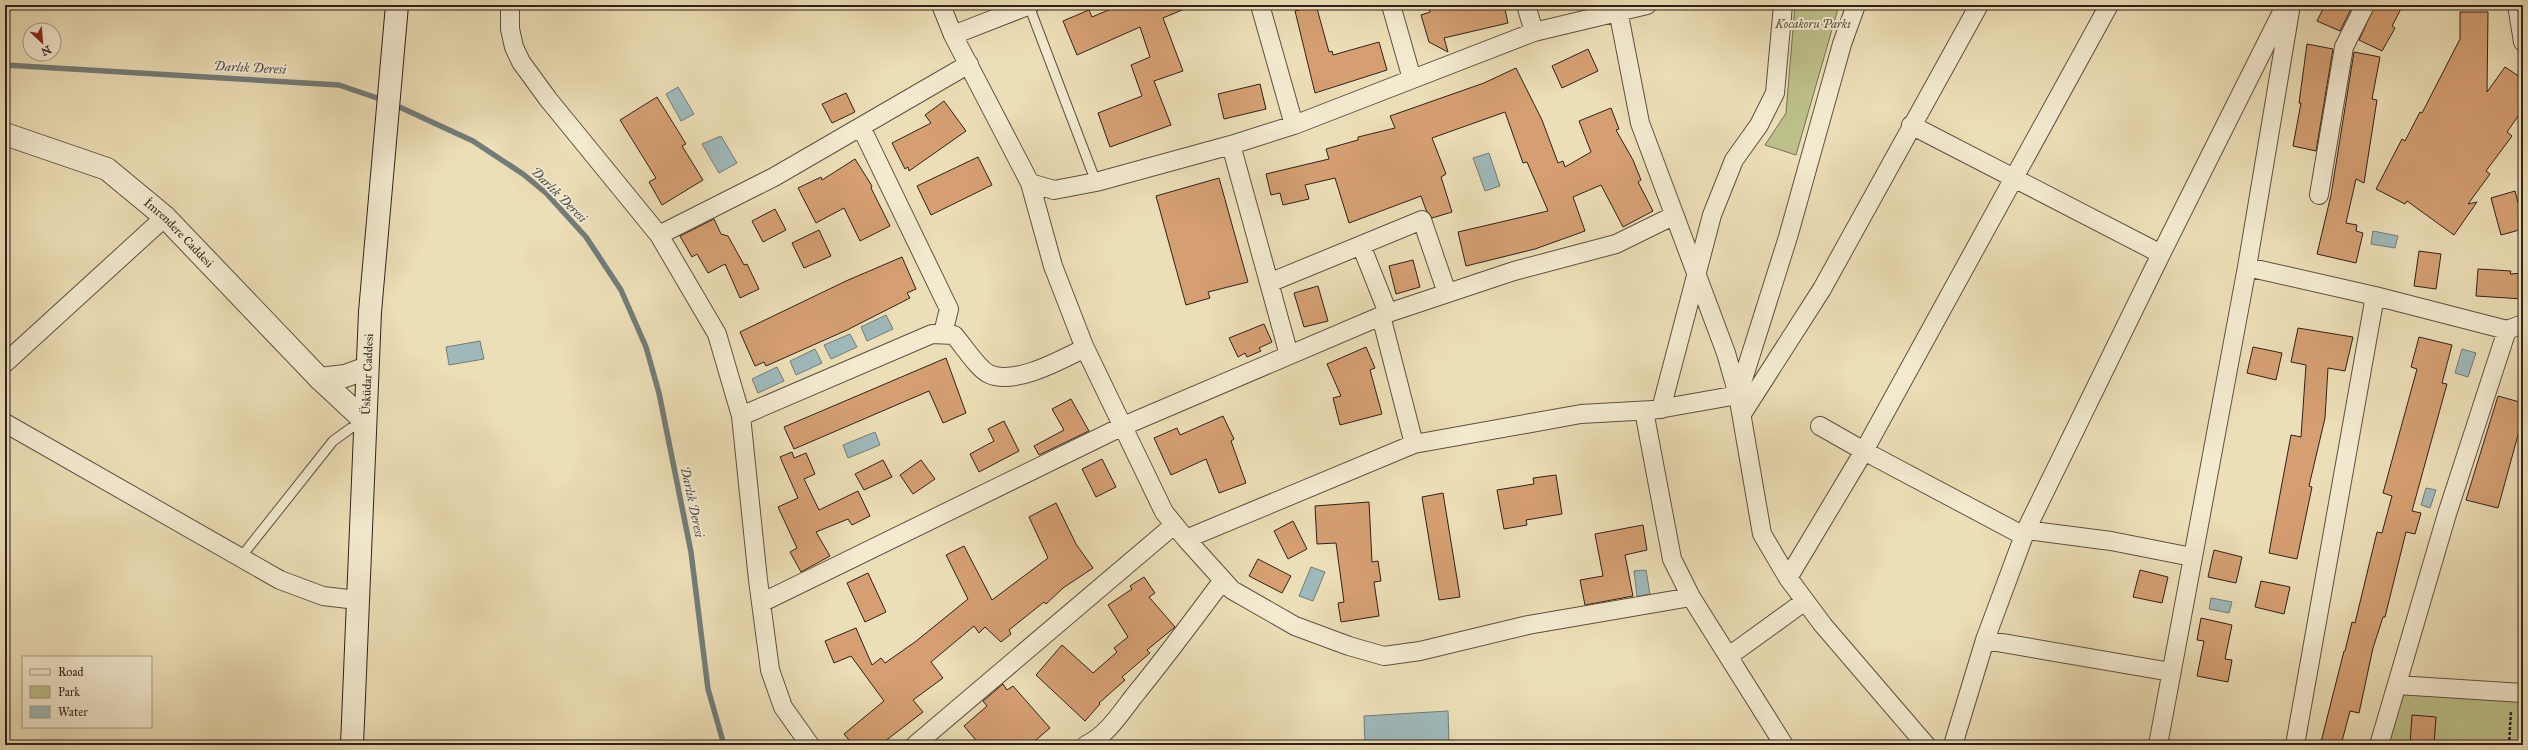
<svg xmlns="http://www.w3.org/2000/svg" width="2528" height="750" font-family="'IM FELL Great Primer',serif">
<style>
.green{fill:#bdc08a;stroke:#767052}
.water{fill:#9fb9ba;stroke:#727c7a}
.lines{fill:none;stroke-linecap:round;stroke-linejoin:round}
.stream{stroke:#727c7a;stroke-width:5.5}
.building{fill:#d59f72;stroke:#2f211b}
.service-casing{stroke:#5e5042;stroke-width:11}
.minor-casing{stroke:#5e5042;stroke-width:20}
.tertiary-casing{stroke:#5e5042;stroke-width:24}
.secondary-casing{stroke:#2f211b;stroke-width:24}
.path{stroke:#2f211b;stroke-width:2.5;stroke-dasharray:3 2;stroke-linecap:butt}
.service{stroke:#f3ead0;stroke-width:9}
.minor{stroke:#f3ead0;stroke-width:18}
.tertiary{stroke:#f3ead0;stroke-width:22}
.secondary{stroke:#f3ead0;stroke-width:22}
.labels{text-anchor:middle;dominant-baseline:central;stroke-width:4;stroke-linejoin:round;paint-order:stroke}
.park-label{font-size:12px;font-style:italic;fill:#5a513c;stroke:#f3ead0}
.street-label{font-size:12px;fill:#2f211b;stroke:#f3ead0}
.water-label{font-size:13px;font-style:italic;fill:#514f4b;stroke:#f3ead0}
</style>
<rect width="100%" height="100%" fill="#ecdeb6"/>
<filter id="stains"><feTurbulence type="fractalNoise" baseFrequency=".005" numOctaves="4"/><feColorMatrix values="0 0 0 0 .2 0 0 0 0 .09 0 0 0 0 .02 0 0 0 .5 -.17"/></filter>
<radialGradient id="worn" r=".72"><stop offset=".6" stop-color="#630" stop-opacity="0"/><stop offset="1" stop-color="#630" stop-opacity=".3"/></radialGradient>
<!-- green -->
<path class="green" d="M1795 5H1839L1796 155 1765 145 1786 113Z
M2397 685 2523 693V745H2379Z"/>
<!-- water -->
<path class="water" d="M678 87 694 114 681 121 666 94Z
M721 136 737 163 719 173 702 144Z
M1489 153 1500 186 1485 191 1473 158Z
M2373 231 2398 236 2395 248 2371 244Z
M886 315 893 329 867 341 861 327Z
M850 334 857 347 831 359 824 345Z
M480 341 484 359 449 365 446 347Z
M815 349 822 363 796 375 790 361Z
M2462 349 2476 353 2468 377 2455 373Z
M777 367 784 381 758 393 752 379Z
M875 432 880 445 848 458 843 445Z
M2426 488 2436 490 2430 508 2421 505Z
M1311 567 1325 572 1313 601 1299 596Z
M1646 570 1650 594 1637 596 1634 571Z
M2211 598 2232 602 2229 613 2209 609Z
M1448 711 1449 742 1365 745 1364 716Z"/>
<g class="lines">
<!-- stream -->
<path class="stream" d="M5 65 339 85 383 100
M393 104 473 141 523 174 546 193 586 237 621 290 646 347 659 393 691 552 708 689 724 745"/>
</g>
<!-- building -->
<path class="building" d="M1120 5H1194L1163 18 1183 71 1154 81 1171 125 1110 147 1098 113 1142 96 1131 65 1150 57 1140 27 1077 55 1063 21 1089 10 1092 17Z
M1316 5 1329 52 1332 51 1333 55 1379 42 1387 70 1315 93 1295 11Z
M1442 5H1462L1464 10 1485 5H1504L1508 23 1444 38 1448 52 1429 42 1421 15 1430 12 1429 8Z
M2325 5H2353L2340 31 2317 21Z
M2375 5H2403L2392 26 2395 28 2382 51 2359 40Z
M2460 12H2488L2487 92 2505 67 2523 79V109L2507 132 2512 136 2486 171 2490 174 2468 204 2477 202 2454 235 2407 201 2405 204 2376 189 2402 139 2405 141 2420 112 2422 113 2460 39Z
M2307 44 2333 49 2316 151 2293 146 2301 103H2299Z
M1588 49 1598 71 1562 88 1552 66Z
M2354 52 2380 57 2372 99 2377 100 2364 183 2356 179 2346 223 2357 225 2356 231 2363 233 2356 263 2317 254 2331 195Z
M1516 68 1542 120 1558 163 1563 161 1565 167 1591 152 1579 121 1611 108 1619 129 1616 130 1633 160 1641 180 1638 182 1653 211 1623 227 1601 185 1573 197 1585 231 1535 249 1466 266 1458 232 1548 211 1527 162 1523 163 1505 112 1432 138 1446 174 1441 177 1452 212 1432 218 1426 210 1421 196 1349 223 1335 178 1305 185 1309 199 1283 205 1280 193 1271 195 1266 174 1329 159 1326 149 1358 140V137L1395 128 1390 116 1484 83Z
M1260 84 1266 109 1224 119 1218 94Z
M846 93 855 112 832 123 822 104Z
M657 97 686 144 682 146 703 180 662 205 649 182 656 178 620 120Z
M944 101 966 131 909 171 908 167 905 169 892 143 931 123 925 115Z
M978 157 992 185 931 215 917 186Z
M855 159 872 186 871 188 890 226 860 241 844 208 816 223 798 188 821 177 822 180Z
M1219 178 1248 282 1208 292 1210 298 1186 305 1156 196Z
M2515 191 2518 203 2523 202V229L2501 235 2491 198Z
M775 209 786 230 763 242 752 221Z
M714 219 721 234 728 236 744 265 747 264 759 289 740 298 725 264 708 273 697 254 692 257 680 236Z
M819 230 831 256 804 268 792 243Z
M2419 251 2441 254 2436 289 2414 286Z
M902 257 916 289 907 293 910 298 847 330 766 366 764 362 755 366 740 332 846 281Z
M1413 260 1420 287 1396 294 1389 266Z
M2478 269 2511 271 2510 274 2523 273V299L2476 296Z
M1318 286 1328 321 1304 327 1294 293Z
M1264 324 1272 342 1259 348 1261 351 1247 357 1245 353 1238 357 1229 338Z
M2298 328 2353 337 2345 371 2328 368 2325 418 2309 486 2312 487 2297 559 2269 553 2291 435 2301 437 2306 365 2291 362Z
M2419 337 2452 345 2442 383 2447 384 2412 511 2421 513 2415 534 2406 532 2385 617H2383L2373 648 2359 713 2350 711 2341 745H2333L2321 742 2344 651H2345L2352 622 2355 623 2377 532 2382 533 2392 496 2383 493 2417 369 2411 367Z
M1366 347 1375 368 1370 370 1382 414 1340 425 1333 398 1341 396 1327 364Z
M2253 347 2282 353 2276 380 2247 373Z
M946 358 966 413 943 423 929 391 794 449 784 427Z
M2498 396 2523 403V425L2521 424 2498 508 2466 500Z
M1071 399 1089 431 1039 455 1034 446 1064 430 1052 409Z
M1223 416 1234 439 1231 441 1246 483 1219 493 1206 459 1171 475 1154 438 1177 428 1180 435Z
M1004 421 1019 451 979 472 970 454 994 441 988 429Z
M792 452 794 458 806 453 815 474 804 479 819 510 858 491 870 516 852 525 848 519 816 532 830 556 801 572 790 552 797 548 778 507 798 498 780 457Z
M1102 459 1116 487 1096 497 1082 469Z
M883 460 892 477 864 490 855 474Z
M921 460 935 479 913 494 900 475Z
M1556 475 1562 514 1526 520 1527 525 1504 529 1497 490 1534 484 1533 478Z
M1443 493 1460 597 1439 600 1422 497Z
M1369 502 1372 562 1378 561 1381 581 1374 582 1379 616 1341 622 1338 603 1344 602 1336 543 1317 544 1315 506Z
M1056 503 1076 544 1093 568 1063 588 1046 604 1044 602 1009 630 1011 634 1001 642 985 627 979 633 974 626 931 662 943 678 913 700 923 712 880 745H853L844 734 884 701 851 656 834 663 825 641 856 628 872 665 881 658 885 663 915 642 968 599 946 555 964 546 992 600 1048 558 1029 517Z
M1293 521 1307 549 1288 559 1274 531Z
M1643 525 1647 550 1625 555 1633 596 1585 605 1580 580 1603 576 1595 534Z
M2214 550 2242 557 2236 583 2208 577Z
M1258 559 1291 576 1282 593 1249 576Z
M2140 570 2168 577 2162 603 2133 597Z
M868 573 886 612 865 622 847 583Z
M1144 577 1155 593 1149 597 1175 627 1147 650 1150 653 1122 677 1125 680 1099 703 1100 704 1085 721 1036 675 1062 645 1093 673 1117 652 1114 648 1128 637 1108 605 1132 589 1130 586Z
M2261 581 2290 587 2284 614 2255 607Z
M2201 618 2232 625 2225 659 2232 660 2228 682 2197 676 2204 641 2197 640Z
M1003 684 1007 690 1013 686 1050 728 1030 745H980L964 726 987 706 983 701Z
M2412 715 2436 717 2434 745H2410Z"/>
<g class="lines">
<defs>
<path id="service" d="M1029 6 1096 182
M241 557 333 441 351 428 364 424"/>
<path id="minor" d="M510 5V29L514 47 521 62 548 99 659 235 717 334 741 416 758 580 770 670 783 707 810 745
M941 5 953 35 1030 183
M1260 5 1294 125
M1391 5 1412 79
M1526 5 1534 32
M1617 5 1640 123 1726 353 1738 395 1762 534 1788 578 1823 625 1926 745
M1647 5 1534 32 1294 125 1231 145 1096 182 1054 190 1030 183 1053 266 1084 346 1164 512 1186 539 1414 444 1581 414 1653 410 1738 395
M2517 5 2523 42
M953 35 1030 5
M1911 125 2161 254
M861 127 949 309 943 333
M1231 145 1289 355
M2319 195 2344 47 2365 5
M659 235 774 177 969 64
M1361 245 1388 313
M2247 267 2375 296 2507 330 2523 324
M1269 283 1422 220 1447 293
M1381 316 1414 444
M5 363 165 217
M1738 395 1788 237 1842 44 1856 5
M1661 409 1712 215 1734 160 1759 125 1775 93 1783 5
M1644 411 1672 559 1691 597 1784 745
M1742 414 1822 289 1979 5
M741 416 932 334 954 335C963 345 978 369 989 374 1015 386 1062 359 1085 348
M5 423 280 580 323 596 357 600
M1820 426 1864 451 2109 5
M2026 530 2161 254 2285 6
M1186 539 1232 590 1295 626 1349 646 1384 656 1420 651 1528 625 1691 597
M1788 578 1864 451 2024 536
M761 603 1121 427 1388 313 1514 271 1616 244 1673 216
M1985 640 2171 672
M1729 656 1805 601
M2397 685 2523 693
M915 745 1174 525
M1086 745C1106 736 1120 714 1134 696 1165 658 1194 619 1223 580
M1953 745 1985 640 2026 530 2111 541 2192 557
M2158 745 2247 267 2291 5
M2295 745 2375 296
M2379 745 2447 514 2507 330"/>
<g id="tertiary">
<path id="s1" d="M5 134 107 169 165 217 320 379 364 420"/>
<path d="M320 379 345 376 367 368"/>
</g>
<g id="secondary">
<path id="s2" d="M352 745 370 312 397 5"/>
</g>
</defs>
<!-- service casing -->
<use href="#service" class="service-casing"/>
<!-- minor casing -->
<use href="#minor" class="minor-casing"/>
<!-- tertiary casing -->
<use href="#tertiary" class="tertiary-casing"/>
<!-- secondary casing -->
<use href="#secondary" class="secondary-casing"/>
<!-- path -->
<path class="path" d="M2509 745 2511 711"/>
<!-- service -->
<use href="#service" class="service"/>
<!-- minor -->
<use href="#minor" class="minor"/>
<!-- tertiary -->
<use href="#tertiary" class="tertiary"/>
<!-- secondary -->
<use href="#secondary" class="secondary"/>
</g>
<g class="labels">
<!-- park labels -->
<g class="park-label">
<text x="1813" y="24">Kocakoru Parkı</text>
</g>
<!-- street labels -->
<g class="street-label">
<text stroke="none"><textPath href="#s1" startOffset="204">İmrendere Caddesi</textPath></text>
<text stroke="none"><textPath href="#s2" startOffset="371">Üsküdar Caddesi</textPath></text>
</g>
<!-- water labels -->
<g class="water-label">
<text transform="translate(250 68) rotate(3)">Darlık Deresi</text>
<text transform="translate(559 195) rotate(45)">Darlık Deresi</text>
<text transform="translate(692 502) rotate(78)">Darlık Deresi</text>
</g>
</g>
<!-- margin -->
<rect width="2528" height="750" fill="none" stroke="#ecdeb6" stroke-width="20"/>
<rect x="6" y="6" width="2516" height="738" fill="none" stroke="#2f211b" stroke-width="2"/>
<rect x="10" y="10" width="2508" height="730" fill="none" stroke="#2f211b"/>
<!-- legend -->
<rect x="22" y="656" width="130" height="72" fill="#f3ead0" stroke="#a59a88"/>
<rect x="30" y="669" width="20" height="6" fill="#f3ead0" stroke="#a59a88"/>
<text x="58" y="676" font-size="12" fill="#2f211b">Road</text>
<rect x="30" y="686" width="20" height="12" fill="#bdc08a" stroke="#a59a88"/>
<text x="58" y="696" font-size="12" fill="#2f211b">Park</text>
<rect x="30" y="706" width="20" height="12" fill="#9fb9ba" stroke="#a59a88"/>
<text x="58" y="716" font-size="12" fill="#2f211b">Water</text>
<!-- north arrow -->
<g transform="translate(42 42) rotate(154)"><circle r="19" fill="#f3ead0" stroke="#a59a88"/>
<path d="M0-3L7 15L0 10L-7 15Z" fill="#8f2418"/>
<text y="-6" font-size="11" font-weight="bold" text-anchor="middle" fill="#2f211b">N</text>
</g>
<rect width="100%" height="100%" filter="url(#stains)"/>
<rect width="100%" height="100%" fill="url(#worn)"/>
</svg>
